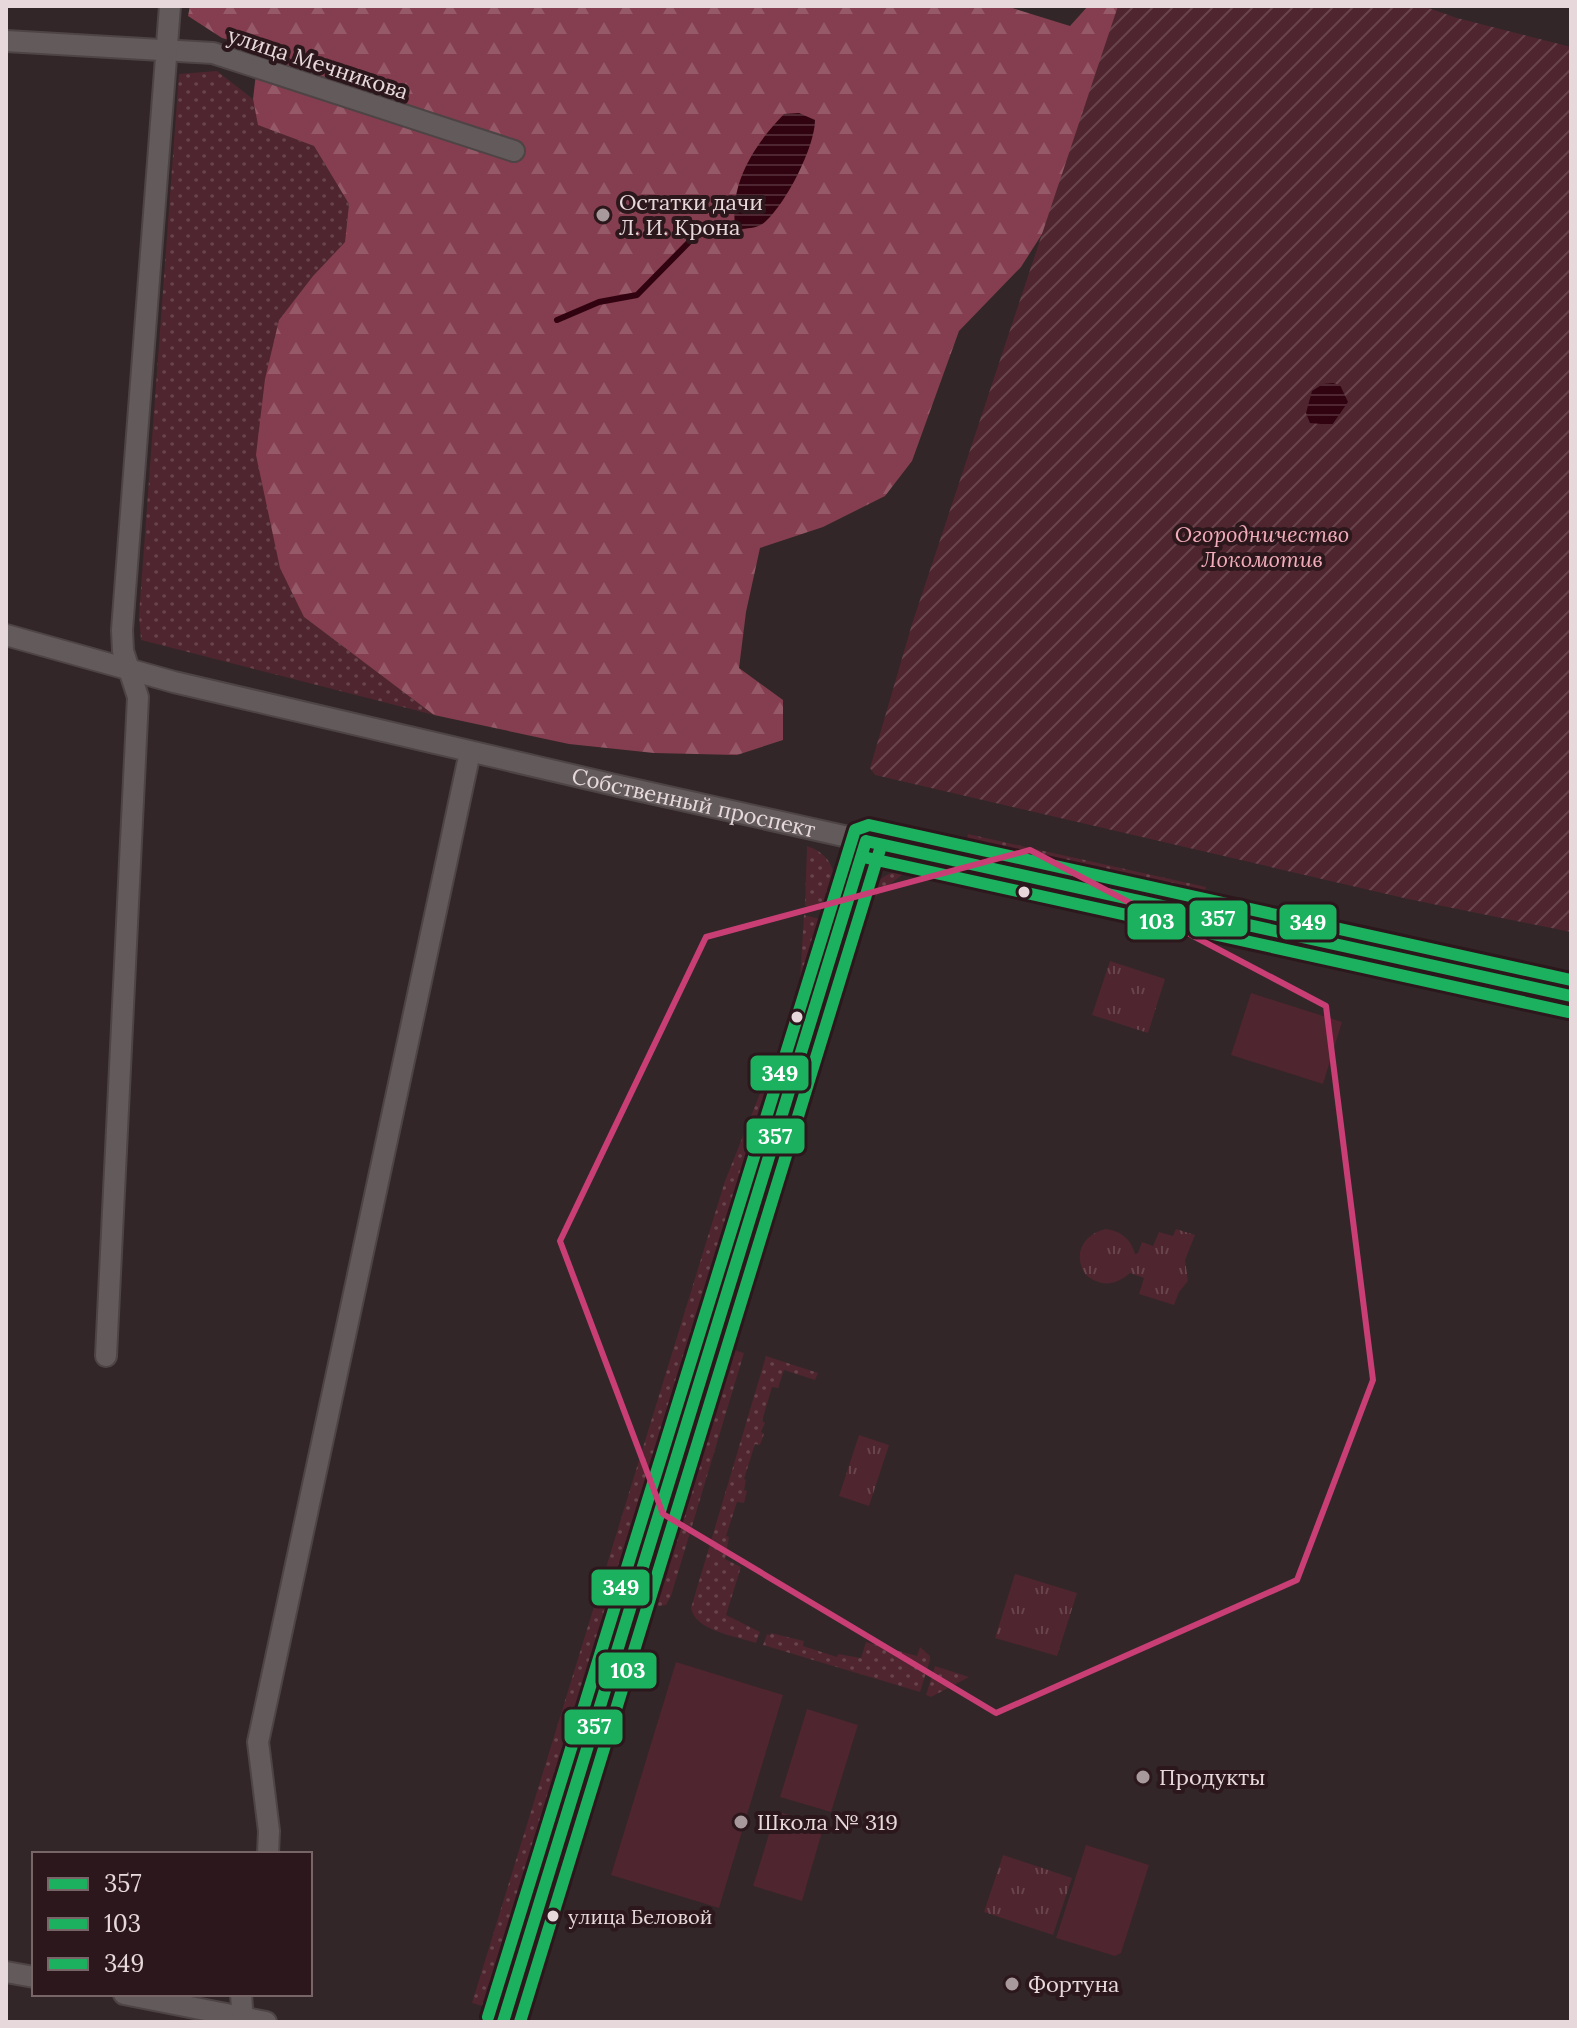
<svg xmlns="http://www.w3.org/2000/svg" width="1577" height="2028" font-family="Lora,serif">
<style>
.grass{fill:url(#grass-dots)}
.forest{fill:url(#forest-firs)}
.park{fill:url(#park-tufts)}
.garden{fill:url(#garden-furrows)}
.pitch{fill:#4f252f}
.water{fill:url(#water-rules)}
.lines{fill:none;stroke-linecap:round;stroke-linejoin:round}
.stream{stroke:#310310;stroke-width:6}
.street-casing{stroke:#4e4446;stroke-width:24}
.secondary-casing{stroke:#4e4446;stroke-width:34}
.street{stroke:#635a5c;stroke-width:20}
.secondary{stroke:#635a5c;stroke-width:30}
.bus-1-casing{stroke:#2c181c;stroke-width:18}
.bus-2-casing{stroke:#2c181c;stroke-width:18}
.bus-3-casing{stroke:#2c181c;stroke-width:18}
.bus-1{stroke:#1bb15f;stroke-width:12}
.bus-2{stroke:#1bb15f;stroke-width:12}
.bus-3{stroke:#1bb15f;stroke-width:12}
.marked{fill:none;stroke:#c93f75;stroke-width:6;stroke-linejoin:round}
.poi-dot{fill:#a89a9c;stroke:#2c181c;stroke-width:3}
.bus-dot{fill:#e7d9db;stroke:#2c181c;stroke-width:3}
.labels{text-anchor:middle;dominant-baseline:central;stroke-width:8;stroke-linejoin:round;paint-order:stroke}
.bus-label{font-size:20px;fill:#e7d9db;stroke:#2c181c;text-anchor:start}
.street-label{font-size:22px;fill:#e7d9db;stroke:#2c181c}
.poi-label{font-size:22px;fill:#e7d9db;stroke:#2c181c;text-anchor:start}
.park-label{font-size:22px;font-style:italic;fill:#f2acb9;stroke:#2c181c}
.line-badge{stroke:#2c181c;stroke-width:3}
.badge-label{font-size:22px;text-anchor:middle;font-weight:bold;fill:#fff}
</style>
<defs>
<pattern id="grass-dots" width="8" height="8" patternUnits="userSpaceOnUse" patternTransform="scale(2)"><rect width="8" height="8" fill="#4f252f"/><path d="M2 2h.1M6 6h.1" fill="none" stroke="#68444d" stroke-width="1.8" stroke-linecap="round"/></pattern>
<pattern id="forest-firs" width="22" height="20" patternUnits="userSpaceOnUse" patternTransform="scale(2)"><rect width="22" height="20" fill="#843e4f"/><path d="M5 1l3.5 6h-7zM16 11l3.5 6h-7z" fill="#955968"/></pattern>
<pattern id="park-tufts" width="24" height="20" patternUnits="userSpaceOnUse" patternTransform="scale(2)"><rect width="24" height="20" fill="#4f252f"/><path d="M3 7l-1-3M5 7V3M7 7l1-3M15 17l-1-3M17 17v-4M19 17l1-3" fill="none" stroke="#68444d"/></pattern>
<pattern id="garden-furrows" width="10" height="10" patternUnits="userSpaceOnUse" patternTransform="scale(2)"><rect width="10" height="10" fill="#4f252f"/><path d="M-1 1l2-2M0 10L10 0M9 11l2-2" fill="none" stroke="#68444d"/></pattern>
<pattern id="water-rules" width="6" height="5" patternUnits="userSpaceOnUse" patternTransform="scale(2)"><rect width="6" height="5" fill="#310310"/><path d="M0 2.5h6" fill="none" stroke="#4f2732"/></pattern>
</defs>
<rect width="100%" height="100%" fill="#322628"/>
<!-- grass -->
<path class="grass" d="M217 71 253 99 259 125 314 146 349 204 345 242 313 276 279 320 304 617 434 715 141 640 139 615 179 74Z
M968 834 1206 887 1204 897 966 845Z
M807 846C839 857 838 884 831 912L805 906Z
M907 869 903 874 859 910C869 888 882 871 907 869Z
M804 915 828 921 822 940 800 979Z
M779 1046 774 1091 509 1953H506L508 1957 492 2009 472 2003 725 1181Z
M734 1350 744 1353 671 1596 666 1605 653 1607 731 1352Z
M766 1356 818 1373 815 1380 784 1370 778 1388 772 1387 762 1421 765 1423 761 1432 764 1434 760 1445 755 1444 744 1479 746 1480 744 1490 747 1491 744 1503 737 1502 726 1536 729 1537 725 1559 741 1567 726 1615 760 1632 756 1643C736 1636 695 1631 691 1608Z
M771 1633 804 1641 803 1646 837 1657 838 1654 861 1658 866 1642 917 1656 920 1647 930 1656V1660L920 1692 763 1645 767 1634 770 1635Z
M935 1666 969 1677 931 1697 926 1695Z"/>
<!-- forest -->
<path class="forest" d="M190 6H1006L1070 26 1088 6H1140L1074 184 1021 267 959 331 912 461 885 496 823 527 760 548 746 612 739 668 783 700V740L737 755 654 753 569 744 434 715 304 617 280 568 256 455 265 379 279 320 313 276 345 242 349 204 314 146 258 125 253 99 259 48 222 38 188 16Z"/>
<!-- park -->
<path class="park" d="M1110 961 1165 979 1148 1033 1092 1015Z
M1106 1229C1121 1231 1131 1239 1135 1254L1138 1253 1142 1242 1153 1246 1159 1232 1173 1236 1176 1229 1195 1235 1185 1260 1188 1281 1179 1292 1174 1305 1139 1294 1144 1278 1130 1273C1115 1286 1101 1287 1086 1275 1072 1255 1083 1234 1106 1229Z
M859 1435 889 1445 869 1506 839 1496Z
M1015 1574 1077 1593 1057 1656 995 1638Z
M1003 1855 1072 1878 1053 1935 984 1912Z"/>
<!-- garden -->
<path class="garden" d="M1118 6H1423L1457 18 1571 47V932L1408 899 875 775 870 768 912 624Z"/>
<!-- pitch -->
<path class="pitch" d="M1251 993 1342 1022 1323 1084 1231 1055Z
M676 1662 783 1695 719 1908 611 1875Z
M807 1709 858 1725 831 1812 780 1797Z
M776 1811 824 1825 802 1901 753 1886Z
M1086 1845 1149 1865 1121 1953 1115 1956 1056 1938Z"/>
<!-- water -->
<path class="water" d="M799 113 815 120C815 147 786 203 766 221 759 228 751 228 742 229L735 225C730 182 755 144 784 114Z
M1333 383 1340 385 1348 402 1332 425 1310 423 1306 413 1312 391 1323 384Z"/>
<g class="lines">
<!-- stream -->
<path class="stream" d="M557 320 599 302 637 295 697 234 729 231 735 225"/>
<defs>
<g id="street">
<path d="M6 41 213 53 514 151"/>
<path id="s1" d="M6 635 174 682 619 786 866 841"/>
<path d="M106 1356 138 697 123 651 122 630 170 6"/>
<path d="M268 1854 269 1831 258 1742 470 752"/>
<path d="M6 1972 34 1977"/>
<path d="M124 1994 266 2022"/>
<path d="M241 1994 243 2022"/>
</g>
<path id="secondary" d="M503 2022 866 841 1571 996"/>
</defs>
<!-- street casing -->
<use href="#street" class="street-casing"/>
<!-- secondary casing -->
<use href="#secondary" class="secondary-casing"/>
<!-- street -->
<use href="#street" class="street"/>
<!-- secondary -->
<use href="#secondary" class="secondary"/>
<defs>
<path id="bus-1" d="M866 841 1571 996
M503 2022 866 841"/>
<path id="bus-2" d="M863 857 1568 1012
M520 2022 881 846"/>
<path id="bus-3" d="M488 2017 855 830 869 825 1571 980"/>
</defs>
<!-- bus-1 casing -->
<use href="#bus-1" class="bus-1-casing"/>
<!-- bus-2 casing -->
<use href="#bus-2" class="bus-2-casing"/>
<!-- bus-3 casing -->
<use href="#bus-3" class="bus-3-casing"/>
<!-- bus-1 -->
<use href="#bus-1" class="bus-1"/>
<!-- bus-2 -->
<use href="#bus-2" class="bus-2"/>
<!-- bus-3 -->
<use href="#bus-3" class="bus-3"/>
</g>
<!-- marked area -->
<path class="marked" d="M1030 850 1326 1006 1373 1380 1297 1580 996 1713 663 1514 560 1241 706 937Z"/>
<!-- markers -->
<g class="poi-dot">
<circle cx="603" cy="215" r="8"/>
<circle cx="1143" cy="1777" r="8"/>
<circle cx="741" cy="1822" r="8"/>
<circle cx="1012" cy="1984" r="8"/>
</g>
<g class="bus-dot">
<circle cx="1024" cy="892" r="7"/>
<circle cx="797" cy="1017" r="7"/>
<circle cx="553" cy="1916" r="7"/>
</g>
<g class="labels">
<!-- bus labels -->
<g class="bus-label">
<text x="568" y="1916">улица Беловой</text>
</g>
<!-- street labels -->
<g class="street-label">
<text transform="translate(318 63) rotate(18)">улица Мечникова</text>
<text stroke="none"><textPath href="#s1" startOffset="708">Собственный проспект</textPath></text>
</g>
<!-- poi labels -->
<g class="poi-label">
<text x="619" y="202">Остатки дачи<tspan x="619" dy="25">Л. И. Крона</tspan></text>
<text x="1159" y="1777">Продукты</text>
<text x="757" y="1822">Школа № 319</text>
<text x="1028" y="1984">Фортуна</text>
</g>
<!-- park labels -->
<g class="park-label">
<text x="1262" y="534">Огородничество<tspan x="1262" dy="25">Локомотив</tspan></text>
</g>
</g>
<g class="line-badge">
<rect x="1188" y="899" width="61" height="39" rx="8" fill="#1bb15f"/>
<rect x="1126" y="902" width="61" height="39" rx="8" fill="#1bb15f"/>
<rect x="1278" y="903" width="60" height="38" rx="8" fill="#1bb15f"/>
<rect x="749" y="1054" width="61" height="38" rx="8" fill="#1bb15f"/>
<rect x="745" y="1117" width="61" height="38" rx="8" fill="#1bb15f"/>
<rect x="590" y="1568" width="61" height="39" rx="8" fill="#1bb15f"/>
<rect x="597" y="1651" width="61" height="39" rx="8" fill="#1bb15f"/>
<rect x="563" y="1708" width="61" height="38" rx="8" fill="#1bb15f"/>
</g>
<g class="badge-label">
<text x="1218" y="926">357</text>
<text x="1157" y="929">103</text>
<text x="1308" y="930">349</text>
<text x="780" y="1081">349</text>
<text x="775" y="1144">357</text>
<text x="621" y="1595">349</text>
<text x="628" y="1678">103</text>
<text x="594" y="1734">357</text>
</g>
<!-- border -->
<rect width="1577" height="2028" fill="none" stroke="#e7d9db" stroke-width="16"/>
<!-- legend -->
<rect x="32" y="1852" width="280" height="144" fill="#2c181c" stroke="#776568" stroke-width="2"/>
<rect x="48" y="1878" width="40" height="12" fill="#1bb15f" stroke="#776568" stroke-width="2"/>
<text x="104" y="1892" font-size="24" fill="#e7d9db">357</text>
<rect x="48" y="1918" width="40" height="12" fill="#1bb15f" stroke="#776568" stroke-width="2"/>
<text x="104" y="1932" font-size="24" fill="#e7d9db">103</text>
<rect x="48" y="1958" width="40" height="12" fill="#1bb15f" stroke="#776568" stroke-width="2"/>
<text x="104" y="1972" font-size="24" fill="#e7d9db">349</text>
</svg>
